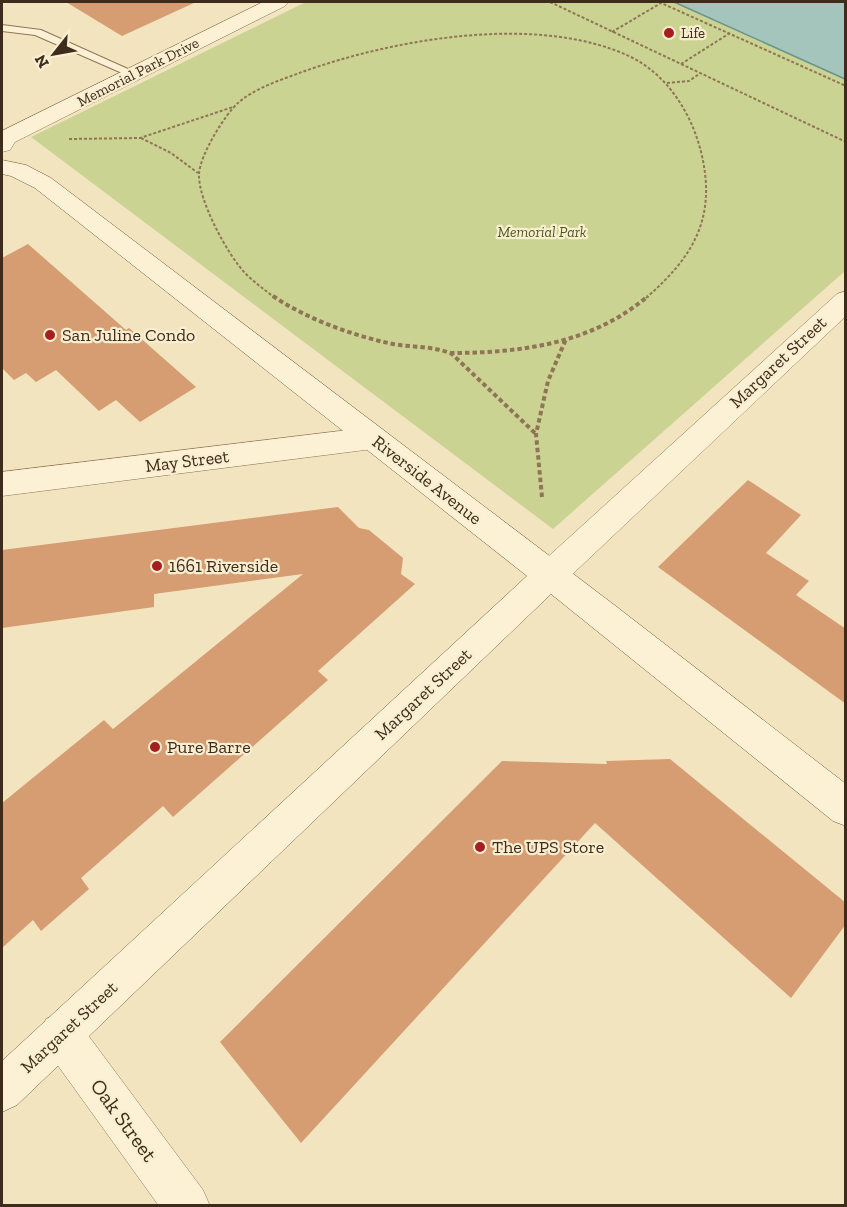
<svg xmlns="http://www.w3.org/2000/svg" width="847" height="1207" font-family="'Zilla Slab',serif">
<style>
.green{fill:#cbd393}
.water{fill:#a4c5bb;stroke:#69948a;stroke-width:1.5}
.building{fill:#d69c72}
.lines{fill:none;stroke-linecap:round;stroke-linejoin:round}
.lane-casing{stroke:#8f7556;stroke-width:2}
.street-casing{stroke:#8f7556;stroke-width:1}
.secondary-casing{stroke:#715539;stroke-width:1}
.path-far1{stroke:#8f7556;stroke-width:2;stroke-dasharray:3 2;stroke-linecap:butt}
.path{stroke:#8f7556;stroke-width:4;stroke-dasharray:4.5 3;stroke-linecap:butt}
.lane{fill:#fdf1d5;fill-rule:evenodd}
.street{fill:#fdf1d5;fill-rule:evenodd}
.secondary{fill:#fdf1d5;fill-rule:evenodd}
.poi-dot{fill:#a61e1e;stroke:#faeed1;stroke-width:2}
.labels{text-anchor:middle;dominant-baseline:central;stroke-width:4.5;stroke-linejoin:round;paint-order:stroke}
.far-poi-label{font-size:15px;fill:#3d2c1c;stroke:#faeed1;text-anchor:start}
.far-street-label{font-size:15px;fill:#3d2c1c;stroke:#faeed1}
.far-park-label{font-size:15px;font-style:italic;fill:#4c5c20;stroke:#faeed1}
.poi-label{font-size:18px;fill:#3d2c1c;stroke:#faeed1;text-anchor:start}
.street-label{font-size:18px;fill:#3d2c1c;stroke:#faeed1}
.near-street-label{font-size:21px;fill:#3d2c1c;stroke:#faeed1}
</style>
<rect width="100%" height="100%" fill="#f3e4c0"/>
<!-- green -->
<path class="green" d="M306 2H674L845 79V271L553 529 31 137Z"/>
<!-- water -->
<path class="water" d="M674 2H845V79Z"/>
<!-- building -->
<path class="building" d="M66 2H196L122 36Z
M28 244 126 330 129 328 196 387 140 422 116 400 99 411 56 370 36 382 26 373 14 380 2 368V258Z
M748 480 801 515 766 553 809 581 796 595 846 629V704L658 567Z
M338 507 359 528 369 530 403 558 401 574 415 584 318 671 328 680 173 817 163 806 81 878 89 889 41 931 33 920 2 948V803L104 720 113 729 303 574 154 594V607L2 628V550Z
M670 759 846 903V924L791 998 595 823 301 1143 220 1042 502 761 607 764 606 761Z"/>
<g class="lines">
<defs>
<path id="lane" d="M2 25 41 30 139 74 129 76 35 35 2 31Z"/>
<path id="street" d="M263 2H288L285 6 15 142 10 150 2 152V131Z
M846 291V316L561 585 550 589 539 585 534 575 539 565 837 294Z
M373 427 383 430 388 438 383 446 373 449 2 496V472Z
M61 1013 76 1019 203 1190 210 1206H159L46 1049 40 1034 46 1019Z"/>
<path id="secondary" d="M2 160 26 165 51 178 613 604 846 784V826L833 821 551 594 17 1105 2 1112V1061L527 576 35 188 11 176 2 174Z"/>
</defs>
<!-- lane casing -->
<use href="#lane" class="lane-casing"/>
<!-- street casing -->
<use href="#street" class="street-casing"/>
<!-- secondary casing -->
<use href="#secondary" class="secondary-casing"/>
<!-- path-far1 -->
<path class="path-far1" d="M550 2 846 142
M659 2 846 86
M612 32 661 3
M681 64 730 33
M667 83 689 81 699 74
M141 138 171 153 198 173
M69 139 140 138 233 107
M275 298C265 290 255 283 246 274 228 256 198 200 199 174 200 155 225 114 239 102 257 87 281 80 302 72 394 39 539 13 631 57 669 76 693 116 702 156 716 219 693 257 646 298"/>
<!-- path -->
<path class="path" d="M273 296C307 319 349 334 388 343 409 348 432 345 452 354L536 434
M450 353C520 353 592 344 648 296
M542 497 536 434 548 381 566 339"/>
<!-- lane -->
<use href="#lane" class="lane"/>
<!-- street -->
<use href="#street" class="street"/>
<!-- secondary -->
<use href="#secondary" class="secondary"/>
</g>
<!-- markers -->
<g class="poi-dot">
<circle cx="669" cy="33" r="6"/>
<circle cx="50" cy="335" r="6"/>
<circle cx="157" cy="566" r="6"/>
<circle cx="155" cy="747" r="6"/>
<circle cx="480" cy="847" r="6"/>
</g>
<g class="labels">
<!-- far-poi labels -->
<g class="far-poi-label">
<text x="681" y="33">Life</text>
</g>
<!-- far-street labels -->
<g class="far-street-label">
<text transform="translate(138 72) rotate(-27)">Memorial Park Drive</text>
</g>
<!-- far-park labels -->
<g class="far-park-label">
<text x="542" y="232">Memorial Park</text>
</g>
<!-- poi labels -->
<g class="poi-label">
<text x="62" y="335">San Juline Condo</text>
<text x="169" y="566">1661 Riverside</text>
<text x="167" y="747">Pure Barre</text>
<text x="492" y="847">The UPS Store</text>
</g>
<!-- street labels -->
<g class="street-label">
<text transform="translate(778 362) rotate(-43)">Margaret Street</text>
<text transform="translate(187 461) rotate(-7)">May Street</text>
<text transform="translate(427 480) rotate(38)">Riverside Avenue</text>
<text transform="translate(423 694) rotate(-43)">Margaret Street</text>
<text transform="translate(69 1027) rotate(-43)">Margaret Street</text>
</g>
<!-- near-street labels -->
<g class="near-street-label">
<text transform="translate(124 1120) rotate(54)">Oak Street</text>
</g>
</g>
<!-- border -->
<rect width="847" height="1207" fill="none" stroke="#3d2c1c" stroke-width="6"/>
<!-- north arrow -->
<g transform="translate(54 54) rotate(239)" stroke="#faeed1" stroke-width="4.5" paint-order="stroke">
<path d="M0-4.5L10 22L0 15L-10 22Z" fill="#3d2c1c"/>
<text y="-9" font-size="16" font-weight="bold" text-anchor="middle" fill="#3d2c1c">N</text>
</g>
</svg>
